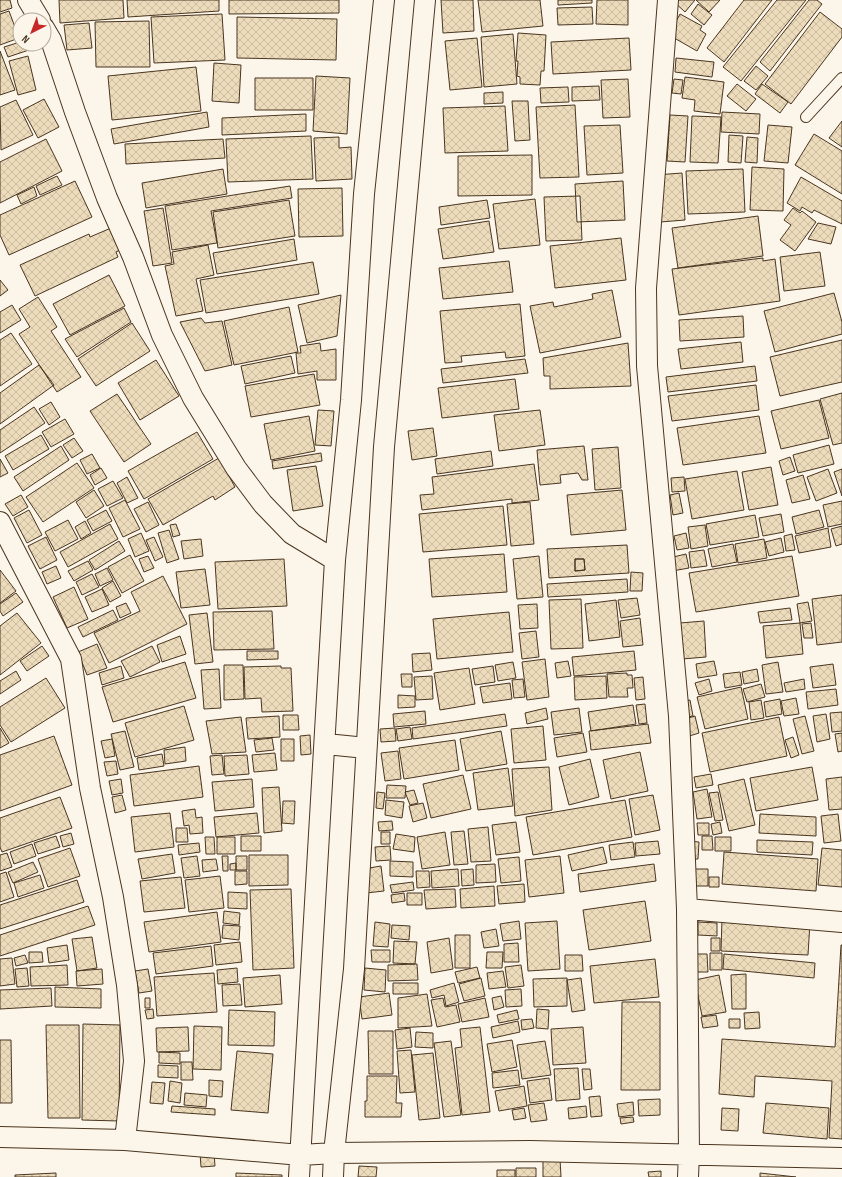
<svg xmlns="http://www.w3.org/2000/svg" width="842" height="1177" font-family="'Sofia Sans Condensed',sans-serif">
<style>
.building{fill:url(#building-cross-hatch);stroke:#4a3520;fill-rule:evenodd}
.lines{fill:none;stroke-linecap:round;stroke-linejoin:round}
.lane-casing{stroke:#4a3520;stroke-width:12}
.street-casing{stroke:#4a3520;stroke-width:22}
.lane{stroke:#fbf6e9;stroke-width:10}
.street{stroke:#fbf6e9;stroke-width:20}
</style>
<defs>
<pattern id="building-cross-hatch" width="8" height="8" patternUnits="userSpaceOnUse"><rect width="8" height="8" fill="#ecdcbc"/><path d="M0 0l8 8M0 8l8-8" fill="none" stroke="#ccbda1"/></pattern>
</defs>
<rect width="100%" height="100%" fill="#fbf6e9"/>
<!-- building -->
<path class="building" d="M0 0H10L12 8 0 12Z
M59 0H123L124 18 60 23Z
M127 0H219V11L128 17Z
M229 0H339V13L229 14Z
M441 0H473L474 31 443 33Z
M478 0H540L543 26 482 32Z
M558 0H592V3L558 5Z
M597 0H628V25L596 24Z
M672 0H695L685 12Z
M696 0H720L709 12Z
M744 0H772L724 62 707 48Z
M777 0H806L741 81 723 67Z
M809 0H817L822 4 770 71 760 62Z
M698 4 712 15 704 25 691 14Z
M592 7 593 24 558 25 557 8Z
M9 11 19 38 0 45V14Z
M820 12 842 29V37L791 104 765 84Z
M222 14 225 60 154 63 151 17Z
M680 14 702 26 700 30 706 34 697 51 669 35Z
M237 17 337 19 336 60 237 58Z
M149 21 150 67H96L95 22Z
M89 23 92 48 67 50 64 25Z
M518 33 546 35 544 71H541L540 85 520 84V77L517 76 518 61H516Z
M513 34 517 84 484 87 481 37Z
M477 38 482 87 450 90 445 41Z
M629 38 631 70 553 74 551 42Z
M20 42V44H30L32 49 8 57 4 47Z
M0 51 15 90 0 95Z
M28 56 36 90 18 95 9 61Z
M676 58 714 62 712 77 675 72Z
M214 63 241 65 239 103 212 101Z
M756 66 768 76 756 90 744 81Z
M196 67 201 111 112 120 108 76Z
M316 76 350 78 347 134 313 131Z
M685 77 724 82 720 114 694 111 695 100 682 98Z
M255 78H313V110H255Z
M628 79 630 117 603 118 601 80Z
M674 79 683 80 681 94 672 93Z
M737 84 756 99 746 111 727 96Z
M762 84 788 102 780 113 755 94Z
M599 86 600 100 572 101V87Z
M568 87 569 102 541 103 540 88Z
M503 92V103L484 104V93Z
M44 99 59 127 38 138 23 110Z
M16 100 33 135 1 150 0 107Z
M512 101H528L530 140 515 141Z
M575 105 579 177 540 178 536 107Z
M505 106 508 151 445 153 443 108Z
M207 112 209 127 114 144 111 129Z
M722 112 760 114 759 134 721 132Z
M306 114V131L222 135V118Z
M670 115 688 116 685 162 667 161Z
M692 116 721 117 718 163 690 162Z
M842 121V147L829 138Z
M620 125 623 173 587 175 584 126Z
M768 125 792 127 788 163 764 161Z
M814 134 842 151V194L795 165Z
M729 135 743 136 741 163 728 162Z
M311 136 313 179 228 182 226 139Z
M339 137V148L351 147 352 179 316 181 314 138Z
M747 137 758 138 757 163 745 162Z
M46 139 62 171 0 203V162Z
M223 139 225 158 126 164 125 144Z
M532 155V195L458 196V156Z
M752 167 784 169 783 211 750 210Z
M223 169 227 194 146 208 142 183Z
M743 169 745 212 688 214 686 171Z
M682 173 685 220 660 222 656 175Z
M57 176 62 185 40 195 36 186Z
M801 177 842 201V224L814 210 812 213 802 207 800 211 787 203Z
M75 181 92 217 9 255 0 235V215Z
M623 181 625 220 577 222 575 184Z
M290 186 292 198 211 211 217 243 172 250 165 206Z
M34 187 37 196 21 204 17 195Z
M342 188 343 236 299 237 298 189Z
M580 196 582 240 546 241 544 197Z
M535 199 540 245 499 249 493 204Z
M289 200 295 236 218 248 213 212Z
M487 200 490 218 441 225 439 207Z
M163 208 172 263 153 266 144 211Z
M793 208 800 213 802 211 816 222 795 251 780 240 791 225 784 220Z
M758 216 763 256 678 268 672 228Z
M489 221 494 252 443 259 438 229Z
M818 223 836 227 831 244 808 239Z
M111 228 122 249 116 252 118 257 35 296 20 265 89 234 90 237Z
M621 238 626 280 555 288 550 246Z
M294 239 297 260 217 274 213 253Z
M208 245 214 275 196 279 203 311 176 316 165 266 174 264 172 252Z
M820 252 825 286 784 291 780 257Z
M763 258V261L775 259 780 301 679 315 672 269Z
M509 261 513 292 443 299 439 268Z
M313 262 319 294 206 313 200 280Z
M109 275 125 306 70 335 53 304Z
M0 280 8 290 0 296Z
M612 290 621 337 540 353 530 306 553 302 554 307 593 299 592 294Z
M834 293 842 322V334L775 352 764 311Z
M341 295 337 336 307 343 298 305Z
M38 297 57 327 51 331 81 377 57 392 19 334 30 327 19 309Z
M520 304 525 356 506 358 505 352 461 356 462 362 445 363 440 311Z
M12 305 21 320 0 333V312Z
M289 307 298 352 234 365 224 321Z
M124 308 131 322 77 357 65 339Z
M743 316 744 337 680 341 679 320Z
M201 318 205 323 222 321 232 365 205 371 180 322Z
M132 323 150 351 96 386 78 359Z
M11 333 32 364 0 386V340Z
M842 340V382L780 396 770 357Z
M741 342 743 362 681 369 678 349Z
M320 343 321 351 336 349V380H317V371L298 374 296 353H301L300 346Z
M628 343 631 386 550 389V376H544L543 358Z
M291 356 295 373 245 384 241 366Z
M525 359 528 373 443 383 441 369Z
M156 360 179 396 140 420 118 383Z
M39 365 54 385 0 424V393Z
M755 366 757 381 668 392 666 377Z
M314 374 320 405 251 417 245 386Z
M515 379 519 409 442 418 438 388Z
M756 385 759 410 672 421 668 396Z
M842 393V443L833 445 820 399Z
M117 394 151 444 124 462 90 411Z
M819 400 829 438 781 449 771 411Z
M51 402 60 417 49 425 39 409Z
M34 407 45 423 0 453V430Z
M318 410 334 411 331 446 315 445Z
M540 410 545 445 499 451 494 415Z
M309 416 315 451 271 460 264 424Z
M759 416 766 453 683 465 677 428Z
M65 419 74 434 51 447 42 432Z
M433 428 437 456 412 460 408 431Z
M197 432 213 459 144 499 128 471Z
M41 435 49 449 13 470 5 456Z
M74 438 83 451 72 458 63 445Z
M829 445 834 464 798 473 793 455Z
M61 446 69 460 23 491 14 477Z
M584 446 588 480H582L578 473 560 475 561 483 540 485 537 450Z
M618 447 621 488 595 490 592 449Z
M491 451 493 466 437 474 435 459Z
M321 453 322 461 273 469 272 461Z
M92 454 100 468 87 474 80 460Z
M790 457 795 471 783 475 779 461Z
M219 458 235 487 215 500 213 496 163 525 148 499Z
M0 459 8 473 0 477Z
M77 463 94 488 43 522 26 497Z
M534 464 539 500 512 503V499L422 510 420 495 434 494 432 477Z
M316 466 323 506 293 511 287 470Z
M771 467 778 505 749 510 742 472Z
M101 468 107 478 95 485 90 475Z
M828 469 837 493 816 501 807 477Z
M842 469V496L834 472Z
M737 471 744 510 692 519 685 479Z
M803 475 810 499 792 503 786 480Z
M127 477 138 498 127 503 117 483Z
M684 477 685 491 672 492 671 478Z
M113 481 123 498 107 506 98 489Z
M94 490 104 506 86 518 76 502Z
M622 490 626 530 571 535 567 495Z
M679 493 683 513 673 515 670 495Z
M21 495 28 507 13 516 5 504Z
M125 500 140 529 123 537 109 508Z
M842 501V524L828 527 823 505Z
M148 502 159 525 146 532 134 509Z
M530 502 534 544 511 546 507 504Z
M503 506 507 545 423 552 419 514Z
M29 510 42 535 27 543 14 518Z
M106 510 112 521 93 531 87 520Z
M819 510 824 527 796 534 792 517Z
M781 514 784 532 763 536 759 518Z
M755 515 759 537 710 545 706 524Z
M68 520 78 539 55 551 45 532Z
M85 521 91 533 81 539 75 527Z
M110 524 118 539 68 567 60 552Z
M176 524 180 535 173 537 170 525Z
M705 525 708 546 691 549 688 527Z
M842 526V544L836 546 831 529Z
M828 528 831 547 799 553 795 536Z
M169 530 179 559 167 563 158 533Z
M141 533 149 551 135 557 128 539Z
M686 533 689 548 677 550 674 536Z
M792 534 795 550 786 551 784 536Z
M46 537 57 560 40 569 28 546Z
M154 537 163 557 155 561 146 540Z
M781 538 784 552 769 556 765 542Z
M201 539 203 556 184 559 181 541Z
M764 539 767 558 738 563 735 544Z
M119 541 125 551 95 570 89 560Z
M733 544 737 562 712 567 708 549Z
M627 545 629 573 549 578 547 549ZM575 559H584L585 570 575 571Z
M704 550 707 566 691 568 689 552Z
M504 554 507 592 432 597 429 559Z
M686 554 689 568 672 571 669 558Z
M130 555 144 581 122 593 108 567Z
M148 556 154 568 144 572 139 559Z
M539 556 543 597 517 599 513 559Z
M792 556 799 596 696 612 689 573Z
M284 559 287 606 218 609 215 562Z
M575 559H584L585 570 575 571Z
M88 561 93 570 74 581 68 571Z
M56 566 61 578 47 584 42 572Z
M107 568 113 580 100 586 95 574Z
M205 569 210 605 181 608 176 572Z
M0 570 16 591 0 603Z
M631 572 643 573 642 591H630Z
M92 574 99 587 82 595 76 582Z
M163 576 187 624 109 663 94 633 140 611 131 592Z
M627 579 628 592 548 597 547 584Z
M113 581 121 596 110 602 102 588Z
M74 587 88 619 67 628 53 597Z
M102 589 109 605 92 612 85 597Z
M16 593 23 602 3 616 0 611V604Z
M842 595V642L817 645 812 599Z
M637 598 640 615 621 618 618 600Z
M581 599 583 648 551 649 549 600Z
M616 600 620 637 589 641 585 604Z
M808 602 812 621 800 623 797 604Z
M126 603 131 613 120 618 116 607Z
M537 604 538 628 520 629 518 605Z
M790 608 792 620 760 623 758 612Z
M113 610 118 620 83 637 78 627Z
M272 611 274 649 214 650 213 612Z
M509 612 513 652 437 659 433 619Z
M17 613 41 643 0 675V626Z
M207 613 213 662 195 664 189 615Z
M640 618 643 645 623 647 620 621Z
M704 621 706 657 682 659 680 623Z
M800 623 803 654 766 658 763 626Z
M811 623 813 638H804L802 624Z
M536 631 539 657 522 659 519 633Z
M180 636 186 654 162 662 157 645Z
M97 644 107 668 87 675 78 652Z
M42 646 49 656 27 671 20 661Z
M152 646 160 662 130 677 121 661Z
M247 651H278V659L247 660Z
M634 651 636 670 574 676 572 657Z
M430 653 432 670 413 672 412 654Z
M545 659 549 697 527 700 522 662Z
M568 661 571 676 557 678 555 663Z
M714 661 717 675 698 678 696 664Z
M185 662 196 698 113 722 102 687Z
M513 662 516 678 498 681 495 665Z
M778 662 783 692 766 694 762 665Z
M833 664 836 685 813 688 810 667Z
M224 665H243L244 699 224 700Z
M121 666 124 678 102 685 99 673Z
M281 666V668H291L293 711 262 712 261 698 245 699 244 667Z
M493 666 495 682 475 685 472 669Z
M469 668 475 704 440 710 434 673Z
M219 669 221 708 204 709 201 670Z
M757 669 759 681 744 684 742 672Z
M16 671 21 680 0 694V681Z
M740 672 742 685 725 688 723 674Z
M627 673V675H632L633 688H627L628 697H609L607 674Z
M401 674H412V687H402Z
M432 676 433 699 416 700 414 677Z
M606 676 607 698 575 700 574 677Z
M643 677 645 699 636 700 634 678Z
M46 678 65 708 11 742 0 725V707Z
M523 679 525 697 514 698 512 680Z
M709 679 712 691 699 695 695 683Z
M804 679 805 689 786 692 784 683Z
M510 683 512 699 483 703 480 687Z
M761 684 765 697 747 702 743 689Z
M741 687 748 719 705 729 697 697Z
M836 689 838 705 808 709 806 692Z
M398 695 415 696V707L398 708Z
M796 698 799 714 784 716 781 701Z
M780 699 782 714 766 717 764 702Z
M690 700 693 716 682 718 679 702Z
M761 700 764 718 751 720 749 702Z
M645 704 647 723 639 724 636 705Z
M633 705 636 724 591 731 588 712Z
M184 706 194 740 135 757 125 723Z
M546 708 548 719 527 724 525 713Z
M579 708 582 732 554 735 551 712Z
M425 711 426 724 394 727 393 714Z
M842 712V731L832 732 830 713Z
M505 714 507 726 413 739 412 728Z
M826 714 830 739 817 742 813 716Z
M283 715H298L299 730H283Z
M279 716 280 737 248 739 246 718Z
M695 716 699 733 686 737 682 720Z
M805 716 814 751 802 754 793 719Z
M241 717 246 752 212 754 206 721Z
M779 717 787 756 710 772 702 733Z
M648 724 651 743 591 750 589 731Z
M543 726 546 760 514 763 511 729Z
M410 727 412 739 398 741 396 729Z
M0 728 9 743 0 748Z
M395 728 396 741 381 742 380 729Z
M125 731 134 767 120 770 111 734Z
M501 731 507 764 466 771 460 739Z
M583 733 587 752 557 757 554 738Z
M842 733V751L838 752 835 734Z
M310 735 311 754 301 755 300 736Z
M54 736 72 785 0 811V755Z
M793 737 799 755 791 758 785 740Z
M272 738 274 750 256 752 254 740Z
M112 739 115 756 105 758 101 741Z
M281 739H294V761H281Z
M455 740 459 770 404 779 399 748Z
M185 747 186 761 165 764 164 750Z
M398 751 401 779 385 781 381 753Z
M640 752 648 791 611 799 603 760Z
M275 753 277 770 254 772 252 755Z
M162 754 164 766 139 770 137 758Z
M222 755 224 774 212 775 210 756Z
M247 755 249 774 225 776 224 756Z
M590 759 599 797 569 805 559 767Z
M116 761 118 774 107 776 104 762Z
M199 766 203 797 134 806 130 775Z
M549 767 552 810 515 816 512 769Z
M812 767 818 800 756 811 750 778Z
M508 768 513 806 478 810 473 773Z
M711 774 713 785 696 788 694 777Z
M463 775 471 809 431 818 423 784Z
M842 777V809L829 810 826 779Z
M121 779 123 793 112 795 109 781Z
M252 779 254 807 215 811 212 782Z
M744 779 755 825 729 831 718 785Z
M387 785 406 786 405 798H386Z
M279 787 282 831 264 833 262 788Z
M707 789 712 817 697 819 693 792Z
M414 790 418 803 410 805 405 792Z
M377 792 385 793 383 809 376 808Z
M718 792 723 820 715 821 709 793Z
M122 795 126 810 115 813 112 797Z
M653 795 660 830 635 835 629 799Z
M60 797 72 828 2 852 0 847V818Z
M386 800 404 802 402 818 385 815Z
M625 800 632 837 533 855 526 817Z
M283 801H295L294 824 282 823Z
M423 803 427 818 413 822 409 806Z
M195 809 196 818 202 817 203 833 190 834 189 825 184 826 182 811Z
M170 813 174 847 135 852 131 817Z
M257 813 259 833 216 837 214 817Z
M760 814 816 817V836L759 833Z
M838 814 841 841 824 843 821 816Z
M392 821 393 830 379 831 378 822Z
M516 822 520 852 496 855 492 825Z
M720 822 722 833 713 835 711 824Z
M697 823H709V835H698Z
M488 827 491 861 471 862 468 829Z
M176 828H187L188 842H176Z
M464 831 468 864 454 865 451 832Z
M381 832H390V844H381Z
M445 832 450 865 422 869 417 837Z
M71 833 74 844 63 847 60 836Z
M396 834 415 837 414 852 393 849Z
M56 836 60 847 38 854 34 843Z
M241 836H261V851H241Z
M702 836H712L713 850H702Z
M205 837H214L215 854H206Z
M217 837H235V854H217Z
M715 837H731V851H715Z
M757 840 813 842 812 855 757 852Z
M658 841 660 854 636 856 635 843Z
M689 841 699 842 698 859H688Z
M633 842 635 857 611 860 609 845Z
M199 843 200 852 179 855 178 845Z
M32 844 36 856 14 864 10 852Z
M390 846 391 860 376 861 375 847Z
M603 847 607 863 572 871 568 855Z
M70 848 80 876 48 887 38 859Z
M822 848 842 850V887L818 885Z
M724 852 818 859 816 891 722 884Z
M7 853 12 867 0 871V855Z
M172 854 175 873 142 879 138 859Z
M249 855H288V885L249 886Z
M197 856 200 876 184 878 181 858Z
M222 856H228V871H223Z
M236 856H247V870H236Z
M560 856 564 893 529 897 525 860Z
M519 857 521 881 501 883 498 859Z
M216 859 218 870 203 872 202 860Z
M390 861 413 862V877L390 876Z
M33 862 38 872 13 883 8 872Z
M236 863V870H230V864Z
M495 864 496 882 476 883V865Z
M654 864 656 881 580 892 578 874Z
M381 866 384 891 366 893 363 869Z
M458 869 459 886 432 888 431 871Z
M473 869 474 885 462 886 461 870Z
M694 869H708V886H694Z
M235 871H247V884L235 885Z
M416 871H429L430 887 417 888Z
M6 872 14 897 0 902V874Z
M40 875 44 888 18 897 14 883Z
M220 876 224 908 189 912 185 880Z
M181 877 185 908 144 912 140 881Z
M709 877H719V887H709Z
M77 880 84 902 0 929V905Z
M413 882 414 890 392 893 390 885Z
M524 884 525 902 499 904 497 886Z
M494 886 495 906 461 908 460 889Z
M291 889 294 968 253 970 250 890Z
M455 889 456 907 426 909 424 890Z
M228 892 247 893V909L228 908Z
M404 893 405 901 392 903 391 895Z
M407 893H422V905H407Z
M645 901 651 941 589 950 583 910Z
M88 906 95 925 0 956V935Z
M224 911 240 913 239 925 223 923Z
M217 912 221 942 149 952 144 922Z
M722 918 810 922 808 955 721 951Z
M519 921 521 939 503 941 500 924Z
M557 921 560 969 528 971 525 923Z
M375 922 390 924 388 947 373 946Z
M698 922 717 923V936L698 935Z
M223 925 240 926 239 940 222 938Z
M392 925 410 926 409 940 391 938Z
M496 929 499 946 484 948 481 932Z
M455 935H470V968H455Z
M92 937 97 968 77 971 72 939Z
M449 938 453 969 431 973 427 942Z
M711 938H720V951H711Z
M394 941 417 942 415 964 393 963Z
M240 942 242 962 216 965 214 945Z
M518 943 519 962H504V944Z
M67 945 69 960 49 963 47 948Z
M841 945H842V1139L829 1138 832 1081 755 1076 754 1097 719 1094 722 1039 835 1047Z
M211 946 213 966 156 974 153 953Z
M371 950H390V962H372Z
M29 952H42L43 962 29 963Z
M487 952H503L502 968H486Z
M710 953H722V970H710Z
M696 954H707L708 972H696Z
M724 954 815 963 814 978 723 969Z
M25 955 28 963 16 966 14 958Z
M565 955H582L583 971H565Z
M12 958 15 984 0 986V959Z
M655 959 659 997 594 1003 590 966Z
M417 964 418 980 388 981V965Z
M67 965 68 985 31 986 30 967Z
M521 965 524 986 508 988 505 967Z
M477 967 480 978 458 983 455 972Z
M27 968 29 986 17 987 15 969Z
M237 968 238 982 218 984 217 970Z
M365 968 386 970 385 992 364 990Z
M102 969 103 984 77 986 76 971Z
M148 969 152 991 139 993 135 971Z
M503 971 506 987 489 989 487 973Z
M214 973 217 1012 157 1016 154 977Z
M746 974V1009H732L731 975Z
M280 975 282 1004 245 1007 243 978Z
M719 975 726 1012 702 1016 695 980Z
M481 978 485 996 464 1001 459 984Z
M567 978V1006L534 1007 533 979Z
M581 978 585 1010 572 1012 567 980Z
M393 983H418V994H393Z
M454 983 459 1002 446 1006 444 995 432 998 430 990Z
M240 984 242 1005 223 1006 222 985Z
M55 987 101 989V1008L55 1007Z
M51 988 52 1006 0 1009V990Z
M521 989 522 1006 506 1007 505 990Z
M389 993 392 1015 362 1019 359 997Z
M427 994 432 1026 398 1028V998Z
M501 996 504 1007 494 1010 492 998Z
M145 998H150V1008H145Z
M443 998 445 1007 456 1005 460 1022 437 1027 431 1000Z
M485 998 489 1017 462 1022 458 1004Z
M622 1002H660V1090H621Z
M153 1009 154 1018 147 1019 145 1010Z
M537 1009 549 1010 548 1029 536 1028Z
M229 1010 275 1012 274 1046 228 1045Z
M517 1010 519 1019 499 1023 497 1015Z
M759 1012 760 1028 745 1029 744 1013Z
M716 1015 718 1026 703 1028 701 1017Z
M532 1019 534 1028 522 1030 521 1020Z
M729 1019H740V1028H729Z
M518 1021 520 1032 493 1038 491 1027Z
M83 1024 120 1025 119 1121 82 1120Z
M46 1025H79L80 1118H48Z
M194 1026 222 1027 221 1070 193 1069Z
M188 1027 189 1051 157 1052 156 1028Z
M480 1027 490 1112 462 1115 455 1048 462 1047 460 1029Z
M583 1027 586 1063 553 1065 551 1029Z
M410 1028 412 1047 397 1049 395 1030Z
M368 1031H393V1074H369Z
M416 1032 433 1033V1048L415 1047Z
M0 1040H11L12 1103H0Z
M512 1040 517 1067 492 1072 487 1044Z
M451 1041 461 1115 444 1117 434 1043Z
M545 1041 551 1075 522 1079 517 1045Z
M411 1050 415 1092 400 1093 397 1051Z
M237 1051 273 1054 268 1113 231 1110Z
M159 1052 180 1053V1064L159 1063Z
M433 1053 440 1118 419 1120 412 1055Z
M181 1062H192L193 1080H181Z
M158 1065 178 1066V1078L158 1077Z
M578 1068 580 1099 556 1101 554 1069Z
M582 1069H590L592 1089 584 1090Z
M518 1070 520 1085 493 1088 492 1073Z
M367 1076H397L396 1103H402L401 1117H365V1101H367Z
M549 1078 552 1100 530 1103 527 1081Z
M209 1080 223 1081 222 1097 209 1096Z
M170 1081 182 1083 180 1103 168 1101Z
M152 1082 165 1083 163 1104 150 1103Z
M524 1086 527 1106 499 1111 495 1091Z
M185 1093 207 1095 206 1107 184 1105Z
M600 1096 602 1116 591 1117 589 1097Z
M660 1099V1115L639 1116 638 1100Z
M633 1102 634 1115 619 1117 617 1104Z
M544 1103 547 1120 531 1122 528 1105Z
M766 1103 829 1108 827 1139 763 1133Z
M172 1106 215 1109V1115L171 1112Z
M586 1106 587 1117 569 1119 568 1108Z
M524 1108 526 1118 514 1120 512 1110Z
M722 1108 739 1109 738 1131 721 1130Z
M633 1117 634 1122 621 1124 620 1118Z
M200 1153H214L215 1166 201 1167Z
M543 1159H560L561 1177H543Z
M359 1166 377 1167 376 1177H358Z
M516 1168H536V1177H516Z
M497 1170H515V1177H497Z
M661 1171V1177H649L648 1172Z
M56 1173V1177H15V1175Z
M236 1173 282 1175V1177H236Z
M760 1173 796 1177H760Z"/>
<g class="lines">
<defs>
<path id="lane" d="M806 117 842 78"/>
<path id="street" d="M28 0 40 20
M668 0 646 288 647 366 679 716 687 909 689 1153 688 1177
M44 28 51 40 75 112 107 198 133 257 162 335 193 398 236 468 263 504 292 534 335 560
M0 522 71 659 90 788 113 897 127 985 134 1061 125 1140
M326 744 366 748
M687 909 842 922
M0 1137 125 1140 301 1155 334 1153 530 1151 842 1158
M299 1177 335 560 351 400 364 194 384 0
M333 1177 334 1153 354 969 384 447 425 0"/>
</defs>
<!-- lane casing -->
<use href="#lane" class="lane-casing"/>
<!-- street casing -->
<use href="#street" class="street-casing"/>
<!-- lane -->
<use href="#lane" class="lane"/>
<!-- street -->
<use href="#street" class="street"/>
</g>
<!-- north arrow -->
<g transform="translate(32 32) rotate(222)"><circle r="19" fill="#fbf6e9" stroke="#b4a999"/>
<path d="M0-3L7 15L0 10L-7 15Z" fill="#c62828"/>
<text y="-6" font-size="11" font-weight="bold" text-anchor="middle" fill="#4a3520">N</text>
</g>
</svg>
